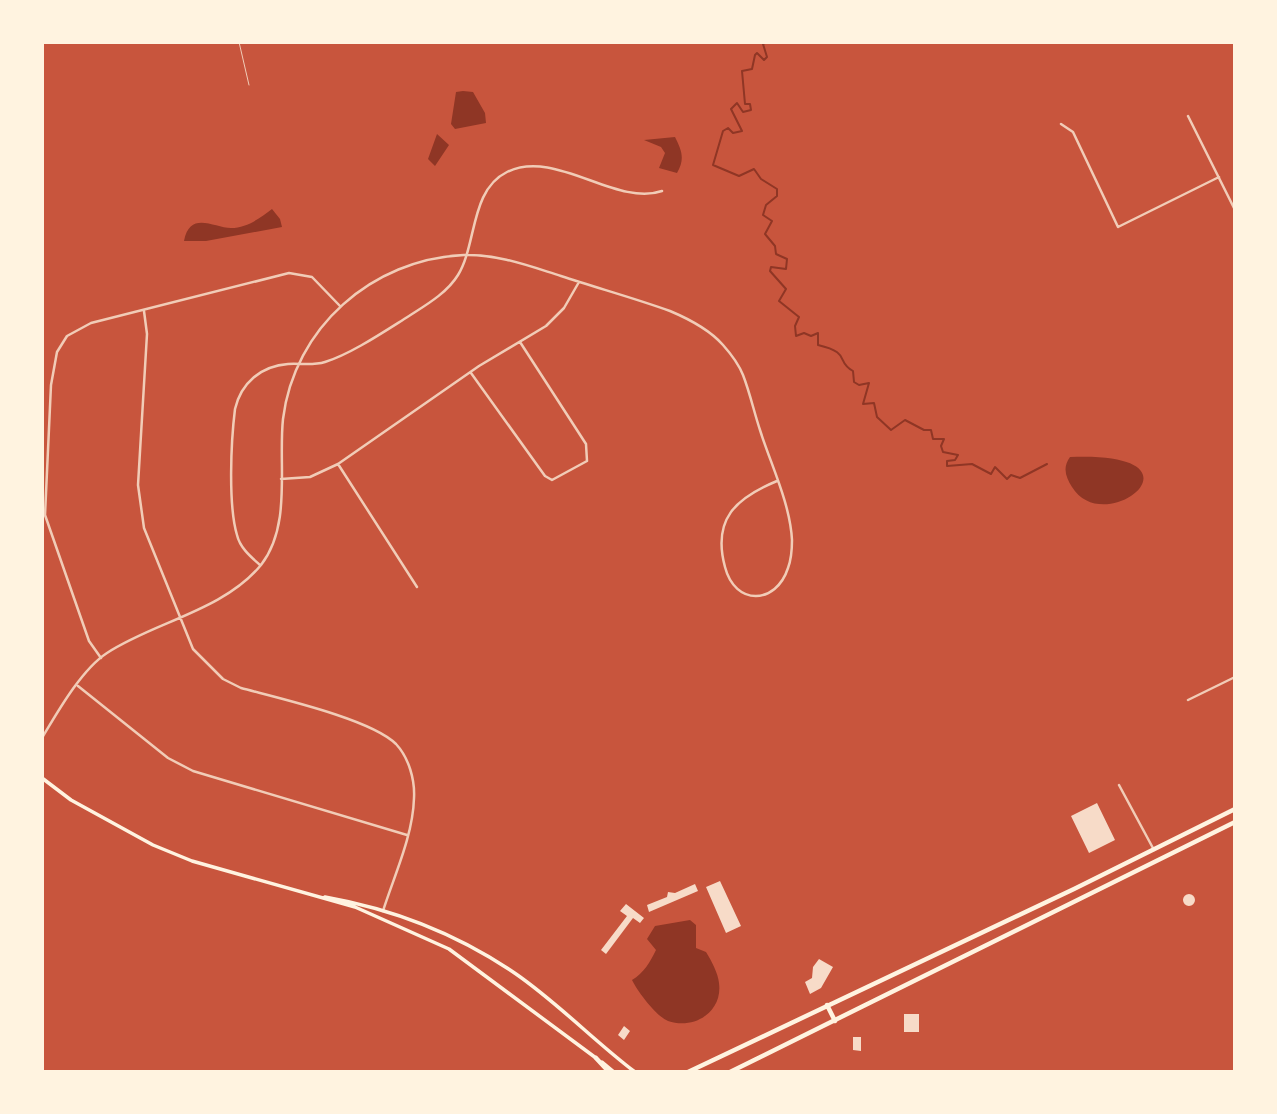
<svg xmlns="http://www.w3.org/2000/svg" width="1277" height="1114" font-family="Arial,sans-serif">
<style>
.water{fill:#8f3625}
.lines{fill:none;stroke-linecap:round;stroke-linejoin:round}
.stream{stroke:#8f3625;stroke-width:2}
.building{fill:#f7dbc8}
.service{stroke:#f1ccb7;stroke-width:1}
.minor{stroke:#f1ccb7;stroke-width:2.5}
.secondary{stroke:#fff3e0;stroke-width:3.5}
.trunk{stroke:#fff3e0;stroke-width:4.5}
</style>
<rect width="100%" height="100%" fill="#c8553d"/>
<!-- water -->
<path class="water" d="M463 91 473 92 485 113 486 123 455 129 451 124 456 92Z
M437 134 449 145 435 166 428 159Z
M675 137C682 151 685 159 677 173L659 168 665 153 661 147 644 140Z
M272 209 280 219 282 227 206 241H184C190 210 214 228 231 228 247 228 260 218 272 209Z
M1070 457C1216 451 1105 541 1072 487 1066 477 1062 468 1070 457Z
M690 920 696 925V948L706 952C711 960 718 973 719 983 723 1012 694 1030 668 1021 656 1016 638 992 632 980 644 973 650 962 656 950L647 939 655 926Z"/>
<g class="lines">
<!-- stream -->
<path class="stream" d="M767 42 763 44 767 57 764 60 757 53 755 55 752 69 742 71 745 104H750L751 110 743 112 737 103 731 109 742 131 733 133 728 128 723 131 713 165 739 176 754 169 761 179 777 189V196L766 205 763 215 772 221 765 234 775 246 776 254 787 259 786 269 771 267 770 271 786 289 779 301 799 317 795 326 796 336 804 333 811 336 818 333V345C852 353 835 361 853 371L854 382 859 385 869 383 863 404 874 403 877 417 891 430 905 420 924 430H931L933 439H944L941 446 943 452 958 455 955 460 947 461V466L972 464 991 474 995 467 1007 479 1011 475 1020 478 1047 464"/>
</g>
<!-- building -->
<path class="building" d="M1097 803 1115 840 1089 853 1071 816Z
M720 881 741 926 726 933 706 887Z
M695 884 698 891 649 912 647 905 667 897 668 892 675 893Z
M1183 900a6 6 0 1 1 12 0a6 6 0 1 1-12 0Z
M626 904 644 918 640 923 633 918 606 954 601 950 627 916 620 911Z
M819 959 833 967 821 988 810 994 805 982 812 978 813 967Z
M904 1014H919V1032H904Z
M624 1026 630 1031 624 1040 618 1035Z
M853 1037H861V1051L853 1050Z"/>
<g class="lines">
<!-- service -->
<path class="service" d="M239 42 249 85"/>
<!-- minor -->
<path class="minor" d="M1188 116 1235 210
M1061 124 1073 132 1118 227 1219 177
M144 311 147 334 138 485 144 528 193 649 223 679 241 688C278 698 371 719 396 744 409 758 415 780 414 798 413 836 394 876 383 911
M471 373 545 476 552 480 587 461 586 444 520 342
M338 464 417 587
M281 479 310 477 338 464 479 366 546 326 564 308 579 282
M260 565C251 557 240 548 237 535 228 505 231 441 235 409 241 383 261 366 288 364 300 363 312 366 325 362 351 354 385 331 409 316 426 305 447 293 458 275 477 244 470 190 507 172 555 148 616 207 662 191
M101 658 89 641 45 515 51 385 57 352 67 336 91 323 289 273 312 277 340 306
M78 686 168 758 193 771 407 835
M1188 700 1235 677
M42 738C57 713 81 670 107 653 154 622 223 611 261 565 292 525 278 465 283 419 294 328 372 259 464 255 498 254 529 266 561 276 597 288 634 298 670 311 689 319 709 329 723 345 731 354 739 365 743 375 750 393 754 412 760 430 771 465 790 503 792 540 792 548 791 560 788 568 776 605 735 606 725 567 712 519 736 498 777 481
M1119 785 1154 850"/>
<!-- secondary -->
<path class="secondary" d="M42 778 71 800 153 845 192 861 355 907 449 949 596 1058
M325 897C393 909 459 935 516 974 558 1003 594 1041 635 1072
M602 1062 614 1072"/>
<!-- trunk -->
<path class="trunk" d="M827 1005 835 1021
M596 1058 609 1072
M688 1072 1074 889 1235 809
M730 1072 1235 822"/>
</g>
<!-- border -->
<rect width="1277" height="1114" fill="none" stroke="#fff3e0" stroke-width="88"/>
</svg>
